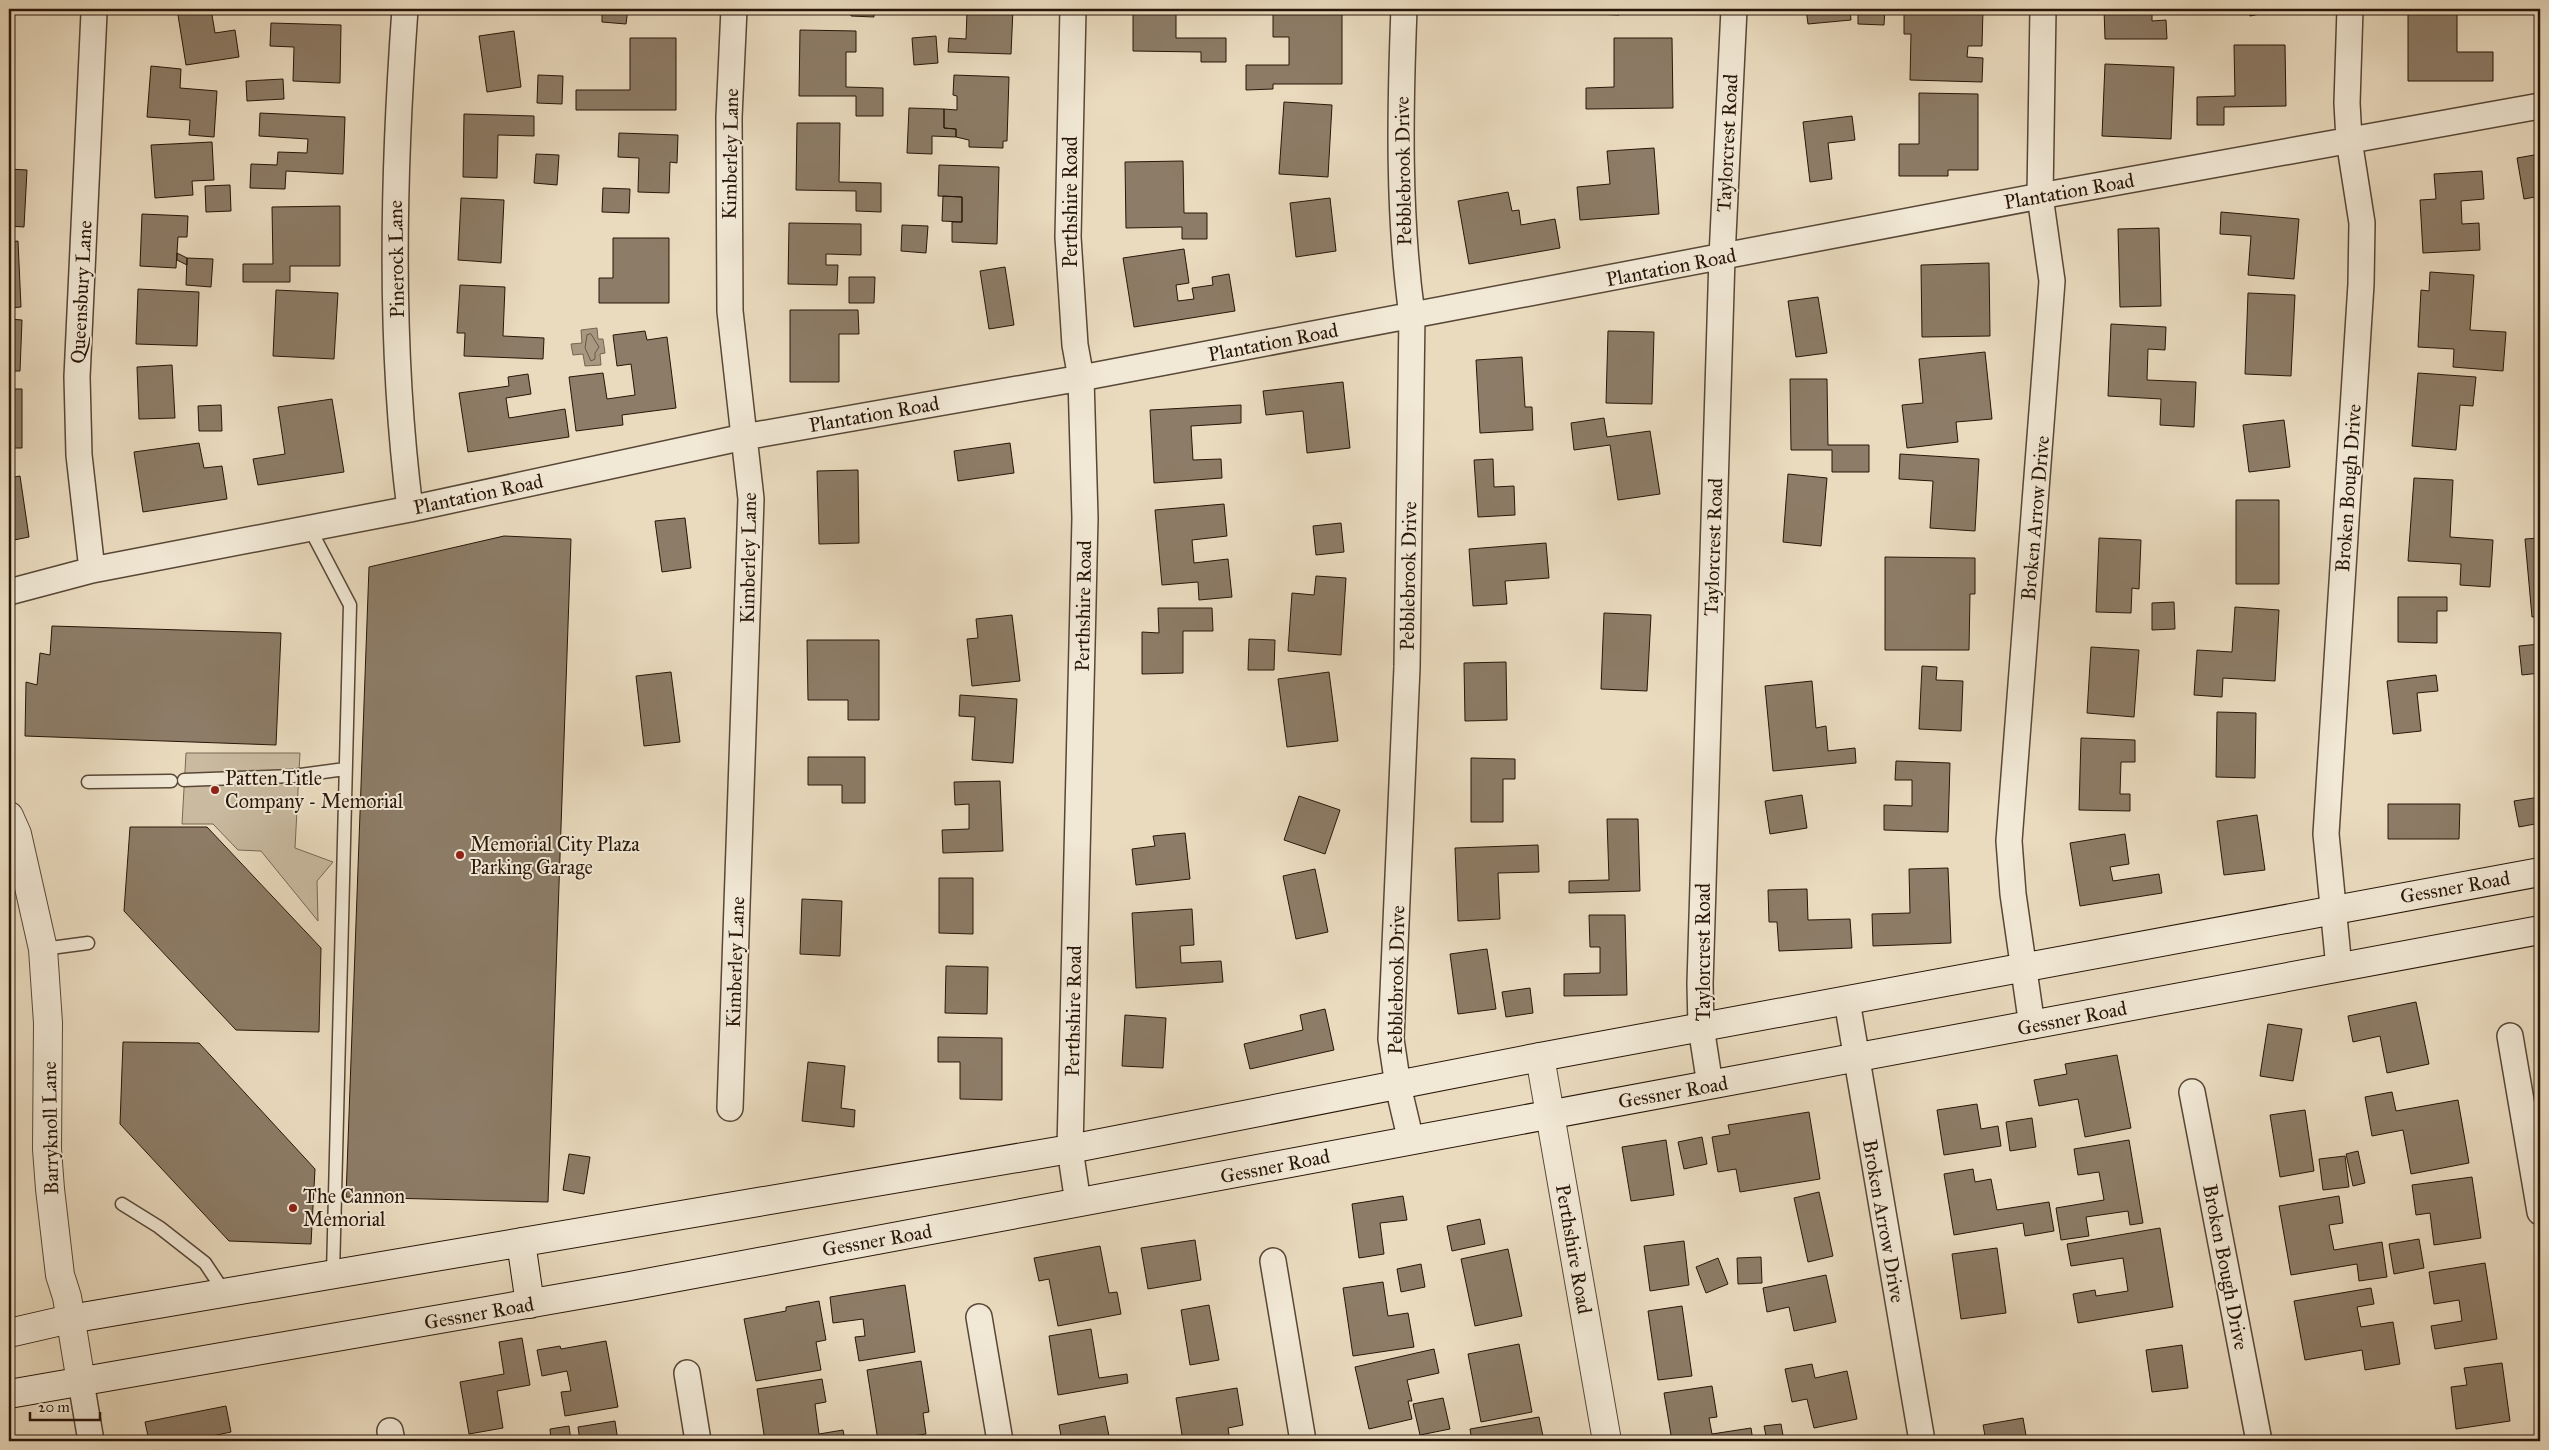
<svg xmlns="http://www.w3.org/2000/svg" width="2549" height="1450" font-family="'IM FELL Great Primer',serif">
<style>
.green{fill:#c9baa0;stroke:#786854}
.water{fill:#a89881;stroke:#756451}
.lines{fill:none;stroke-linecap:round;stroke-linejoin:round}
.shore{stroke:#685744;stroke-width:1}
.building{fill:#8d7c67;stroke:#281608}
.service-casing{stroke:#584736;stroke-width:15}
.minor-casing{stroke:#584736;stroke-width:28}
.tertiary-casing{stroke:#584736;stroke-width:30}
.secondary-casing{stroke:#281608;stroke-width:30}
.service{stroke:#f1e8d5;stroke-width:12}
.minor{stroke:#f1e8d5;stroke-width:25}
.tertiary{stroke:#f1e8d5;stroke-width:28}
.secondary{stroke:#f1e8d5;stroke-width:28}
.poi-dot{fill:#8f2418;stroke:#f1e8d5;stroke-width:2}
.labels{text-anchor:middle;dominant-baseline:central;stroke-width:4;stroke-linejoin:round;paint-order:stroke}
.street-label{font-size:20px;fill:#281608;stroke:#f1e8d5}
.poi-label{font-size:20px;fill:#281608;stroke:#f1e8d5;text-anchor:start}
</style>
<rect width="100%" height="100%" fill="#eadbbf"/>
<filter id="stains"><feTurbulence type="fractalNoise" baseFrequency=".004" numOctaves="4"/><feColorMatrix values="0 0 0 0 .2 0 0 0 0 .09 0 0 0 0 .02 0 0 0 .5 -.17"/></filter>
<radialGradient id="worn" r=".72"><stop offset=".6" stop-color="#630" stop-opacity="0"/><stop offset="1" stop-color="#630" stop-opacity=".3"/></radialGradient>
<!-- green -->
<path class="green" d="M186 753H300L295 848 333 862 317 881 318 921 261 851 238 850 213 824H182Z"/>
<!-- water -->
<path class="water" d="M597 328 598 339H603L605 353 600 354 601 365 585 366 583 354 573 355 571 344 582 343 581 330Z"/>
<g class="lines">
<!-- shore -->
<path class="shore" d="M591 334 599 347 595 353V359L591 361 585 348 587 335Z"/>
</g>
<!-- building -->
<path class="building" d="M177 9H211L215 33 235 30 239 57 186 65Z
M273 9H336V13L273 14Z
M501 9H542L501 11Z
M602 9H628L626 24 602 22Z
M851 9H874V17L851 16Z
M940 9H1013L1011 54 948 52 949 38 966 39 967 11Z
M1133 9H1176V38H1226V62H1201V52L1133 51Z
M1595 9H1619V15L1595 14Z
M1806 9H1850L1851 20 1808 24Z
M1858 9H1885L1884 25 1858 24Z
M1904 9H1983L1982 46H1968L1967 57 1983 58 1982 82 1910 80 1911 34H1904Z
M2104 9H2152V21L2166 20 2167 39H2105Z
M2248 9H2284L2250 16Z
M2408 9H2457V52H2493V81H2408Z
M1342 13V84H1273V89L1246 90V65H1289V37H1273V14Z
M9 16H11L13 70H9Z
M271 23 341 25 340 83 293 81 294 47 270 46Z
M800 30 856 31V52H846V87L883 88V116H856V96H799Z
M514 31 521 87 487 92 479 36Z
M936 36 938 63 914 65 912 38Z
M630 38H676V110H576V90H630Z
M1614 38H1672L1673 108 1586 109V88L1614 87Z
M2234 45H2285L2286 106 2224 107V125H2197V97L2235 96Z
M2105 64 2174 67 2171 139 2102 136Z
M151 66 181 69 180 88 217 91 214 137 189 135 190 120 147 117Z
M538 75 563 76 562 104 537 103Z
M954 75 1009 77 1007 141H1003V148L969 147V140L956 137V129L944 128V109L957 110V96L953 95Z
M283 79 284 99 247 101 246 81Z
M1919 93 1978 94V170H1948V176H1899V144H1919Z
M1284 102 1332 105 1328 177 1279 174Z
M909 108 944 109V128L956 129V137L932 136V154L907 153Z
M260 113 345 117 343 174 286 171 285 189 250 188 251 164 277 165 278 152 307 153 308 139 259 136Z
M464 114 534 116V136L498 135 497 178 463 177Z
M1852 116 1855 140 1828 143 1832 179 1810 182 1803 122Z
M797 123H840L839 182 881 183V212L856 211V191L796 190Z
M619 133 678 135 677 163 670 162 669 193 638 192 639 158 618 157Z
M212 142 214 180 192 181 193 195 155 198 151 145Z
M1654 148 1659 214 1580 220 1577 187 1610 184 1607 151Z
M536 154 559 155 557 185 534 183Z
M2540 154V196L2524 199 2517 158Z
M1183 161 1184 213H1207V239H1182V227L1126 228 1125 162Z
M939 165 999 167 997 244 952 242V222H962V197L938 196Z
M9 169 27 170 24 227 9 226Z
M2482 171 2484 199 2461 201 2462 224 2479 223 2480 250 2423 253 2420 200 2436 199 2434 174Z
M230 185 231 211 206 212 205 186Z
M603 188 630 189 629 213 602 212Z
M1508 192 1512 211 1519 210 1521 225 1555 219 1560 248 1469 264 1458 201Z
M943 196 962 197V222L942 221Z
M461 198 504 200 501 263 458 260Z
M1330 198 1336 251 1296 257 1290 203Z
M340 206V266H290V282H243V264H273L272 207Z
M2221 212 2299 219 2294 279 2248 275 2251 236 2220 234Z
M142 214 188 216 187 237H178L176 268 140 266Z
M789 223 861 224V255L826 254V265H838L837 285 788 284Z
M902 225 928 226 926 253 901 251Z
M2159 228 2161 306 2120 307 2118 229Z
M613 238H669V303H599V278H613Z
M18 241 21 307 9 308V242Z
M1184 249 1189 283 1176 285 1178 301 1194 299 1192 288 1213 285 1212 277 1229 274 1235 311 1134 327 1123 258Z
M177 253 187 258V265L177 260Z
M187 258 213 259 211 287 186 285Z
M1989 263 1990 336 1922 337 1921 265Z
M1005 267 1014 325 989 329 980 271Z
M2430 272 2474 275 2470 330 2506 332 2503 371 2453 367 2454 349 2418 347 2421 290 2429 291Z
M849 277H875L874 303H849Z
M460 285 505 287 503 336 544 338 543 359 464 356 465 333H457Z
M138 289 199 292 197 346 136 344Z
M276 290 338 293 334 359 273 356Z
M2248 293 2295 295 2291 376 2245 374Z
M1818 297 1827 353 1796 357 1788 301Z
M790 310H858L859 334H839V382H790Z
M9 319 22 320 20 371H9Z
M2111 324 2166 327 2165 350 2148 349 2147 380 2196 382 2194 427 2160 425 2161 399 2108 396Z
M645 331 647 340 667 337 676 408 622 415 623 425 576 431 569 377 603 373 607 399 635 395 631 364 617 366 613 335Z
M1608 331 1654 332 1652 404 1606 403Z
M1985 352 1992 419 1956 422 1958 442 1907 448 1902 405 1923 403 1919 359Z
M1522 357 1525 407H1532L1533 430 1480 433 1476 360Z
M172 365 175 418 139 419 137 367Z
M2418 373 2476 377 2473 406 2460 405 2456 450 2412 446Z
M528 374 531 394 506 398 509 418 565 409 569 437 468 452 459 393 509 386 508 377Z
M1790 379H1827L1828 445H1869V472H1832V450H1791Z
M1343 382 1350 448 1307 453 1303 411 1266 415 1263 391Z
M9 389H22V448H9Z
M332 399 344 472 258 485 253 459 285 454 278 407Z
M221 405 222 431H199L198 406Z
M1241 405V423L1191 426 1193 460 1221 459 1222 478 1154 483 1150 410Z
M1604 418 1607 437 1650 431 1660 494 1618 500 1610 445 1574 450 1571 423Z
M2284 420 2290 467 2249 472 2243 425Z
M199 443 204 468 222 466 227 499 143 512 134 452Z
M1010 443 1014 473 958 481 954 451Z
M1900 454 1979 459 1975 531 1930 528 1933 481 1899 479Z
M1493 459 1494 487 1514 486 1515 515 1478 517 1474 460Z
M858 470 859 543 819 544 817 471Z
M1788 474 1827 478 1821 546 1783 542Z
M20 476 29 537 9 541V478Z
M2414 478 2453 480 2450 537 2493 540 2490 587 2460 585 2461 564 2408 561Z
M2236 500H2279V584H2236Z
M1224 504 1227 536 1192 540 1194 563 1228 559 1232 597 1199 600 1198 582 1162 585 1155 510Z
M685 518 691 568 662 572 655 521Z
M1341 523 1344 552 1316 555 1313 526Z
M504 536 571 539 548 1202 346 1197 369 567Z
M2099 538 2141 540 2139 589 2132 588 2131 613 2096 612Z
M2540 538V616L2532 617 2525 539Z
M1546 543 1549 578 1505 581 1507 604 1473 606 1469 549Z
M1885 557 1975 558V594H1970L1969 650H1885Z
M1316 576 1346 578 1341 655 1288 651 1292 593 1314 595Z
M2398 597H2447V611H2437V643L2398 642Z
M2174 602 2175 629 2152 630V603Z
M2235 607 2279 610 2275 681 2223 678 2222 697 2194 695 2197 650 2232 652Z
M1158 608H1212L1213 631H1183V673L1142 674V632L1159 633Z
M1604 613 1651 615 1647 691 1601 689Z
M1012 615 1020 681 972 686 967 639 978 638 976 619Z
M52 626 281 633 276 745 25 736 26 682 37 685 40 653 50 655Z
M1249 639 1275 640 1274 670H1248Z
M807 640H879V720H848V700H808Z
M2540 644V673L2522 675 2519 646Z
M2091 647 2139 650 2134 717 2087 713Z
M1506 662 1507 720 1465 721 1464 663Z
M1922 666 1937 667 1936 680 1963 681 1961 731 1919 729Z
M671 672 680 742 644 746 636 676Z
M1329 672 1338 741 1287 747 1278 679Z
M2436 675 2438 691 2417 693 2421 731 2393 734 2387 681Z
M1812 681 1816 728 1826 726 1828 751 1855 748 1856 763 1773 771 1765 686Z
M960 695 1017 699 1013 763 972 760 975 717 959 716Z
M2217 712 2256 713 2255 778 2216 777Z
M2081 738 2135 740V762H2121L2120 794H2130V811L2079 810Z
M808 757H865V803H842V785H808Z
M1471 758 1515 759V779H1503V822H1471Z
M1896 761 1950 763 1948 832 1884 830V805L1912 806V780H1895Z
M1000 781 1003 851 943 853 942 830 969 829V804L955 805 954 782Z
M1802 795 1807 828 1770 834 1765 801Z
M1299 796 1340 810 1325 854 1284 840Z
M2540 797V823L2519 827 2514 801Z
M2388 804H2460L2459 839H2388Z
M2257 815 2265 870 2224 875 2217 821Z
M1607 819H1638L1640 891 1569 893V881L1609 880Z
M130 827H207L321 948 319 1032 236 1030 124 911Z
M1185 833 1190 879 1136 885 1132 849 1155 846 1153 836Z
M2125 834 2129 864 2110 867 2113 881 2159 874 2162 893 2080 906 2070 843Z
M1538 845 1539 872 1498 873 1500 919 1458 921 1455 848Z
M1948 868 1951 943 1873 946 1872 914 1910 913 1909 869Z
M1315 869 1328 932 1296 939 1283 876Z
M939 878H973V934L939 933Z
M1807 889 1808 920 1850 919 1852 948 1779 951 1777 922H1769L1768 890Z
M802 899 842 901 840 956 800 954Z
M1192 909 1194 945 1180 946 1181 963 1221 961 1223 982 1136 988 1132 913Z
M1589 915H1625L1627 995 1564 996V974L1600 973V947H1590Z
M1487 949 1496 1009 1458 1014 1450 954Z
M946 966 988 967 987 1014 945 1013Z
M1530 988 1533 1013 1506 1017 1502 992Z
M2416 1002 2429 1064 2387 1073 2380 1036 2353 1042 2348 1016Z
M1325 1009 1334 1050 1250 1069 1244 1044 1303 1030 1300 1015Z
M1125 1015 1166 1018 1163 1068 1122 1066Z
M2268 1024 2302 1029 2293 1081 2260 1076Z
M938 1037 1002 1038V1100L960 1099V1062H938Z
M123 1042 199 1043 315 1169 311 1244 229 1241 120 1124Z
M2117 1055 2131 1128 2085 1137 2078 1099 2039 1106 2034 1080 2067 1074 2065 1064Z
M808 1062 845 1066 841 1108 855 1110 854 1127 802 1121Z
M2392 1092 2396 1111 2458 1100 2469 1163 2411 1174 2403 1130 2372 1136 2365 1097Z
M1977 1104 1981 1129 1998 1126 2001 1146 1944 1155 1937 1110Z
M2305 1110 2314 1171 2280 1177 2270 1115Z
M1809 1112 1820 1179 1740 1192 1736 1169 1718 1172 1712 1137 1730 1134 1728 1125Z
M2032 1118 2036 1147 2010 1151 2006 1122Z
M1702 1137 1707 1164 1684 1169 1678 1142Z
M1666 1140 1674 1195 1631 1201 1622 1147Z
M2129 1140 2143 1223 2130 1225 2128 1211 2086 1217 2089 1236 2061 1240 2056 1208 2104 1200 2099 1172 2078 1175 2074 1149Z
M2358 1151 2365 1183 2353 1186 2346 1154Z
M569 1154 590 1157 584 1194 563 1190Z
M2345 1156 2349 1187 2323 1190 2319 1159Z
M1973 1169 1975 1182 1991 1179 1997 1210 2049 1202 2054 1231 2025 1236 2023 1223 1954 1235 1944 1174Z
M2472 1177 2481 1238 2434 1245 2430 1213 2416 1215 2412 1185Z
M1819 1192 1833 1256 1808 1262 1794 1198Z
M1403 1196 1407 1220 1380 1223 1384 1254 1359 1258 1352 1204Z
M2339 1196 2343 1223 2329 1225 2334 1250 2382 1242 2387 1277 2359 1281 2357 1264 2291 1275 2279 1206Z
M1480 1219 1485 1244 1452 1251 1447 1226Z
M2160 1228 2173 1307 2078 1323 2073 1294 2095 1290 2096 1296 2128 1291 2123 1258 2071 1266 2067 1244Z
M2419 1239 2424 1268 2394 1274 2389 1244Z
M1195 1240 1201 1280 1148 1289 1141 1248Z
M1684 1241 1689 1285 1650 1291 1644 1246Z
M1100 1246 1109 1293 1117 1292 1121 1314 1058 1326 1049 1279 1039 1281 1034 1258Z
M1997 1248 2006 1313 1961 1319 1952 1254Z
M1508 1249 1522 1316 1475 1326 1461 1259Z
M1761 1257 1762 1283 1738 1284 1737 1258Z
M1718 1258 1728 1284 1706 1293 1696 1267Z
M2485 1263 2497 1339 2435 1349 2431 1326 2462 1321 2459 1300 2434 1304 2429 1272Z
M1421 1264 1425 1287 1401 1292 1397 1269Z
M1826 1275 1836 1322 1794 1331 1789 1307 1767 1312 1763 1288Z
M1383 1282 1388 1316 1408 1313 1414 1347 1353 1356 1343 1288Z
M905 1285 915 1352 859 1361 855 1337 865 1336 863 1319 833 1323 830 1297Z
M2371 1288 2374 1304 2357 1307 2361 1327 2393 1322 2400 1364 2365 1370 2362 1350 2305 1360 2294 1301Z
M819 1301 826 1340 816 1342 821 1370 756 1381 744 1319 786 1311V1307Z
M1209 1305 1219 1360 1190 1365 1181 1310Z
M1682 1306 1692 1376 1658 1380 1648 1311Z
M1091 1329 1099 1378 1127 1374 1128 1383 1058 1395 1049 1336Z
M522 1338 530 1385 497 1391 503 1428 469 1434 460 1382 504 1374 499 1342Z
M606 1341 618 1407 565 1416 561 1392 571 1391 567 1371 542 1376 537 1350 560 1346 561 1349Z
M1519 1344 1532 1412 1481 1422 1468 1354Z
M2182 1345 2188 1388 2152 1392 2146 1350Z
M1434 1349 1439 1373 1407 1380 1412 1401H1408L1412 1419 1369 1429 1355 1367Z
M921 1361 929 1412 923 1413 926 1434 878 1441 867 1370Z
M2502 1363 2510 1421 2456 1429 2451 1387 2467 1385 2464 1368Z
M1812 1364 1815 1378 1847 1371 1857 1419 1814 1428 1807 1399 1792 1402 1785 1369Z
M822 1379 826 1402 815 1404 819 1434 843 1430 845 1441H765L757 1389Z
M1712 1386 1717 1417 1709 1418 1712 1434 1751 1428 1753 1441H1672L1664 1393Z
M1237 1388 1243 1425 1228 1428 1230 1441H1183L1176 1398Z
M1443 1398 1450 1429 1420 1435 1413 1404Z
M226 1406 231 1432 203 1438 204 1441H149L145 1422Z
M1105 1416 1110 1441H1062L1059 1425Z
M1539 1417 1544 1441H1472L1470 1429Z
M2023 1418 2027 1441H1986L1983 1425Z
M615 1421 618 1441H580L578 1427Z
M1781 1424 1784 1441H1767L1764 1426Z
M569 1426 571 1441H551L550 1429Z
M508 1437 509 1441H488Z
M1448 1437 1449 1441H1419Z"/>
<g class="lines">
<defs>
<path id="service" d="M309 527 350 605 333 1274
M184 780 293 776 345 769
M88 782 171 781
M43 949 88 943
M122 1204 159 1227 205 1263 225 1293"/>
<path id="minor" d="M405 9C393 175 389 344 410 509
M1073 9 1068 237 1075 345 1081 378 1085 518 1070 1149 1078 1203
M1404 9C1400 109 1398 215 1412 315L1407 667 1391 1039 1398 1086 1411 1141
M92 570 79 455 77 377 94 13
M9 592 92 570 410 509 744 437 1081 378 2040 196 2540 106
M2339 968 2326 834 2361 284 2362 223 2349 140 2347 103 2350 9
M1847 1001 1922 1441
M2032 1026 2013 894 2009 841 2052 281 2040 196 2043 9
M2510 1036 2540 1212
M1710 1085 1701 1027 1700 984 1722 257 1734 9
M2192 1092 2259 1441
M730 1108 751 499 730 311 729 117 734 9
M1273 1261 1303 1441
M979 1317 1000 1441
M687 1373 698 1441
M81 1382 91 1441
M390 1431 392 1441"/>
<path id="tertiary" d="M9 816 17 834 43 949 48 1023 47 1149 50 1189 60 1275 67 1297 81 1382
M1540 1057 1607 1441"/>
<path id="secondary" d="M521 1242 530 1304
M9 1333 70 1319 1070 1149 1540 1057 2540 872
M9 1394 630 1286 2540 930"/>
</defs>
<!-- service casing -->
<use href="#service" class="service-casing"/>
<!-- minor casing -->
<use href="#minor" class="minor-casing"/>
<!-- tertiary casing -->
<use href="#tertiary" class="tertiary-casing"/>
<!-- secondary casing -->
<use href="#secondary" class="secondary-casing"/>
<!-- service -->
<use href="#service" class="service"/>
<!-- minor -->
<use href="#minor" class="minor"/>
<!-- tertiary -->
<use href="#tertiary" class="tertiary"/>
<!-- secondary -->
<use href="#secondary" class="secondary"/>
</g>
<!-- markers -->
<g class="poi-dot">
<circle cx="215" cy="790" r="5"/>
<circle cx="460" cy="855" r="5"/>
<circle cx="293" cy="1208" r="5"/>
</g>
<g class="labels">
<!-- street labels -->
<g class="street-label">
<text transform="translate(1727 143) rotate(-87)">Taylorcrest Road</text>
<text transform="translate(730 154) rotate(-89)">Kimberley Lane</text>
<text transform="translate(1403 171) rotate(-91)">Pebblebrook Drive</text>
<text transform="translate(2069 191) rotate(-10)">Plantation Road</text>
<text transform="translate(1070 202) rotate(-90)">Perthshire Road</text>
<text transform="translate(396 259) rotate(-91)">Pinerock Lane</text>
<text transform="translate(1671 267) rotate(-11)">Plantation Road</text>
<text transform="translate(81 292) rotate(-87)">Queensbury Lane</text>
<text transform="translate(1273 342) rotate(-11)">Plantation Road</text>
<text transform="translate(874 414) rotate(-10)">Plantation Road</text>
<text transform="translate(2348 488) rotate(-86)">Broken Bough Drive</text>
<text transform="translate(478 494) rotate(-12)">Plantation Road</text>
<text transform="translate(2035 518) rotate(-85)">Broken Arrow Drive</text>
<text transform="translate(1713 547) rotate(-88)">Taylorcrest Road</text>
<text transform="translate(748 558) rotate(-89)">Kimberley Lane</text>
<text transform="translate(1408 576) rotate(-89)">Pebblebrook Drive</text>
<text transform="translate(1083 606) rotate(-89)">Perthshire Road</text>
<text transform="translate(2455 887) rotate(-10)">Gessner Road</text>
<text transform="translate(1703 952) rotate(-90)">Taylorcrest Road</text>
<text transform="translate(735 962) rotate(-88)">Kimberley Lane</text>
<text transform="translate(1396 980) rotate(-89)">Pebblebrook Drive</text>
<text transform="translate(1073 1011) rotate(-89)">Perthshire Road</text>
<text transform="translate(2072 1018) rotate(-11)">Gessner Road</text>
<text transform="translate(1673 1092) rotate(-10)">Gessner Road</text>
<text transform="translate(50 1128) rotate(-91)">Barryknoll Lane</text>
<text transform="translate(1275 1166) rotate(-11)">Gessner Road</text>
<text transform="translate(1884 1221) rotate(80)">Broken Arrow Drive</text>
<text transform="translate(877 1240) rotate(-10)">Gessner Road</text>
<text transform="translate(1574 1249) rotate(80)">Perthshire Road</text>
<text transform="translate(2226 1267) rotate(79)">Broken Bough Drive</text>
<text transform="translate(479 1313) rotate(-10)">Gessner Road</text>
</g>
<!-- poi labels -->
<g class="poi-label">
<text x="225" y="778">Patten Title<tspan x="225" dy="23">Company - Memorial</tspan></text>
<text x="470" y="844">Memorial City Plaza<tspan x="470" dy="23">Parking Garage</tspan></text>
<text x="303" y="1196">The Cannon<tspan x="303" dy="23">Memorial</tspan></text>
</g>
</g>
<!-- margin -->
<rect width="2549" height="1450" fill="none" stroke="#eadbbf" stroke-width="30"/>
<rect x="10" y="10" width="2529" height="1430" fill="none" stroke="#281608" stroke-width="2.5"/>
<rect x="15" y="15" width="2519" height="1420" fill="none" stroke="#281608"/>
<!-- scale -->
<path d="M30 1412v8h70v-8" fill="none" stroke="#281608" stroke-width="2.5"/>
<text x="38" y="1412" font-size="15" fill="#281608" stroke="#f1e8d5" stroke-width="4" paint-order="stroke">20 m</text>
<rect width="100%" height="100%" filter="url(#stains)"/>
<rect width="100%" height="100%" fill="url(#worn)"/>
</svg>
